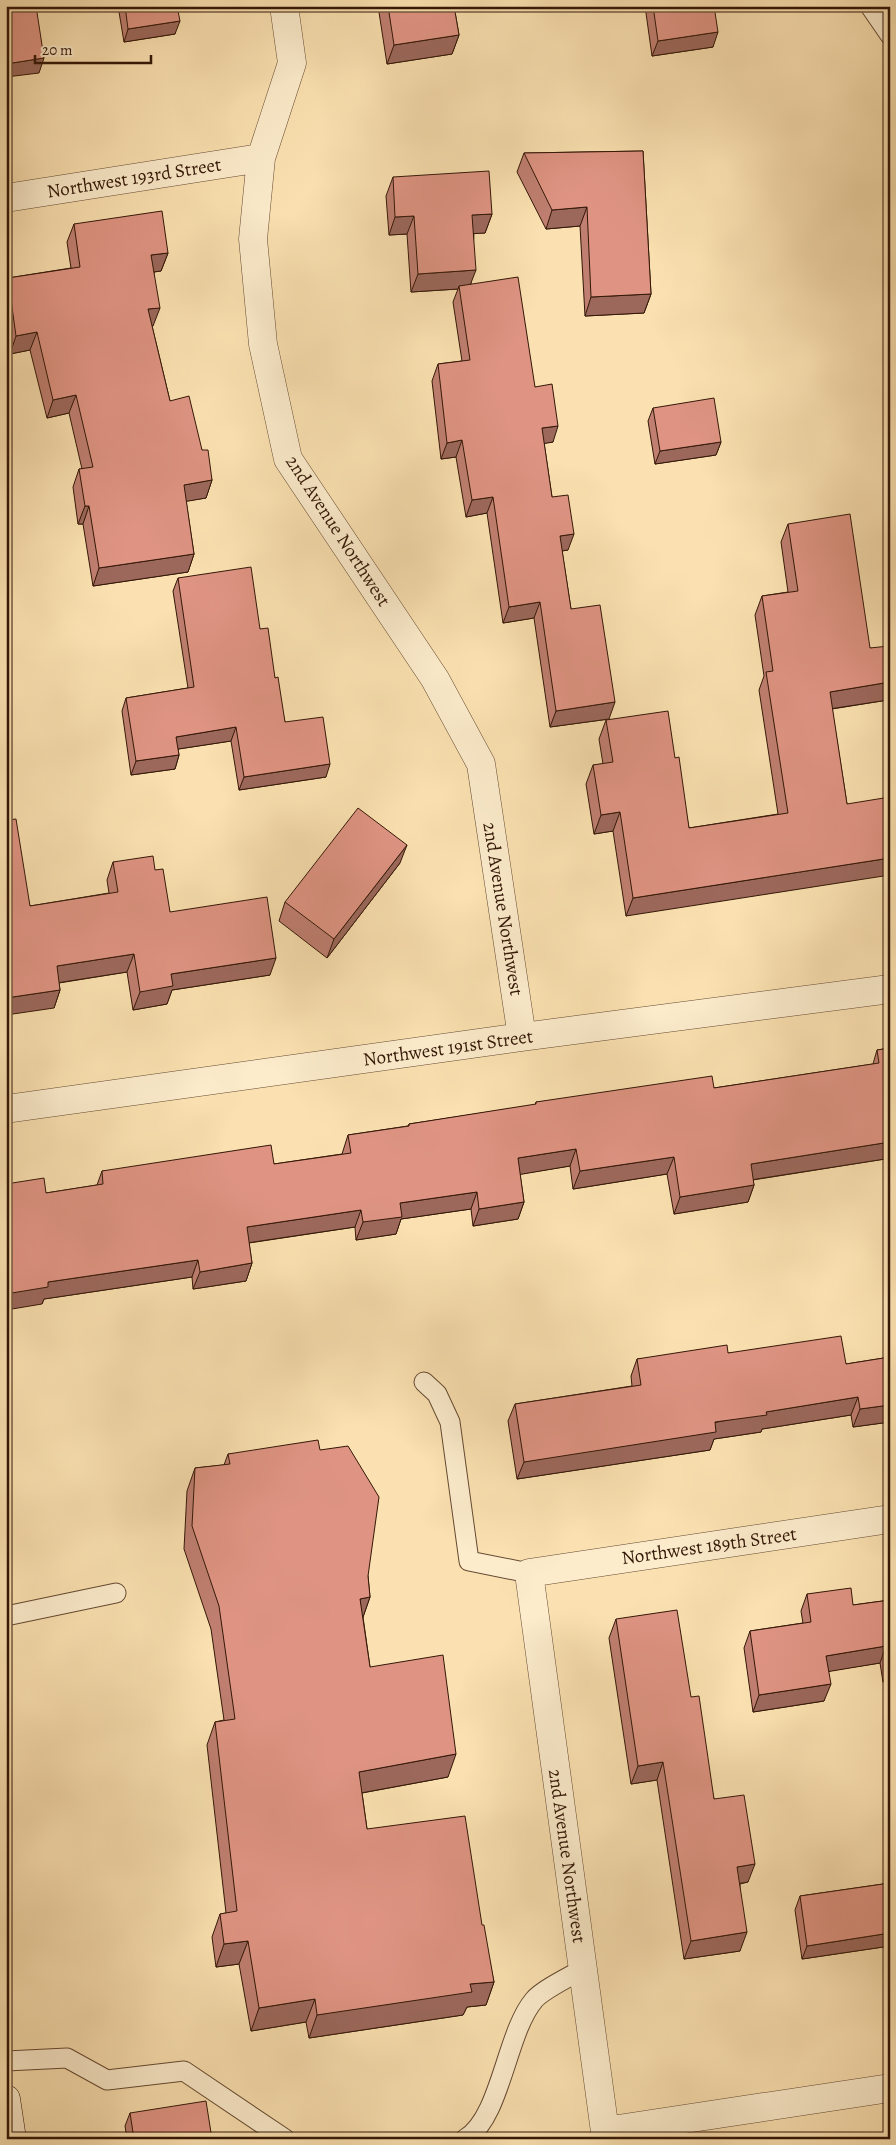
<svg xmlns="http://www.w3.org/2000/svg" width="896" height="2145" font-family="Alegreya,serif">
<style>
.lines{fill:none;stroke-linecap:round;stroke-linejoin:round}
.lane-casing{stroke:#654a32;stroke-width:21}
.street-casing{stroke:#654a32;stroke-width:29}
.secondary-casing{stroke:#331707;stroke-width:29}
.lane{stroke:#fceccc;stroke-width:19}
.street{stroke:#fceccc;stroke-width:28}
.secondary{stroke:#fceccc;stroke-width:28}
.wall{fill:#c07f71;stroke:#331707}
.shaded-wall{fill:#9c685c;stroke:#331707}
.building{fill:#df9483;stroke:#331707}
.labels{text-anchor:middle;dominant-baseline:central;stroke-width:4;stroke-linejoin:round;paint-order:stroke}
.street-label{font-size:19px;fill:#331707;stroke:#fceccc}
</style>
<rect width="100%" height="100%" fill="#fbe1b1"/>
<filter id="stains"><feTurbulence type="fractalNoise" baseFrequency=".004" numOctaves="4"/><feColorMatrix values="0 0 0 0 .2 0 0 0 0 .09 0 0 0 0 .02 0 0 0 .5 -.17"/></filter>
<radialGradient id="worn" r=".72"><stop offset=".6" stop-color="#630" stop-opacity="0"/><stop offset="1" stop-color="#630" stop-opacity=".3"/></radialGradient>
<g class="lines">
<defs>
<path id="lane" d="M870 6 890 35
M424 1382 437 1394 450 1422 469 1561 529 1573
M6 1616 116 1593
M6 2061 67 2058 107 2080 184 2071 285 2139
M465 2139C501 2118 506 2033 534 2000 542 1990 571 1976 583 1969"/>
<path id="street" d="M284 6 292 63 261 158 253 239 263 344 288 459 435 679 481 764 522 1037
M6 198 261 158
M6 1109 522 1037 890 989
M605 2131 890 2088
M606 2139 529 1573 890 1519"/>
<path id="secondary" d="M6 2099 12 2139"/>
</defs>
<!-- lane casing -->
<use href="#lane" class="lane-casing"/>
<!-- street casing -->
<use href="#street" class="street-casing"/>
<!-- secondary casing -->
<use href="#secondary" class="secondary-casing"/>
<!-- lane -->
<use href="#lane" class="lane"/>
<!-- street -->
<use href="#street" class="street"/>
<!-- secondary -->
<use href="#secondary" class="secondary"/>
</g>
<!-- wall -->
<path class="wall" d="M118 6H183L182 10 178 11 175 34 124 42Z
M378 6H454L459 35 452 54 387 64Z
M645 6H714L713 47 652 56Z
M643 151 651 294 644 313 585 316 580 226 546 229 517 172 524 153Z
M393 177 492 214 485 233H474L471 284 535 387 553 442 544 443 552 497 568 550 562 551 571 609 609 719 550 727 534 618 503 623 487 513 466 517 456 457 441 459 432 381 438 364 462 361 453 302 458 289 411 292 407 234 389 235 386 196Z
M74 224 168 253 161 271 154 272 153 326H152L170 401 202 450 212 480 206 498 186 501 194 554 188 572 93 586 83 524H78L73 487 79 469H82L69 413 47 418 30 350 10 354 6 330V282L8 278 71 268 67 242Z
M653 408 721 442 716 455 655 464 648 421Z
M788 524 870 648 890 653V694L888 700 832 709 847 804 626 916 613 831 594 834 586 784 593 765 603 764 599 739 606 720 675 758 689 828 778 814 759 690 764 676 755 615 762 596 788 592 781 542Z
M178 578 260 629 275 678 285 722 326 777 239 790 231 741 178 749 179 755 175 769 131 775 122 711 126 698 188 688 173 591Z
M8 820 30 906 109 893 107 880 113 862 155 870 170 912 270 975 172 990 167 1004 133 1010 127 972 59 983 60 990 54 1008Z
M400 863 327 958 279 921 285 902Z
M890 1048V1192L885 1159 753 1180 754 1185 748 1202 674 1214 667 1174 573 1189 570 1166 520 1174 524 1202 518 1219 473 1226 471 1209 401 1219 396 1234 356 1240 355 1227 249 1243 252 1263 246 1281 193 1289 192 1277 44 1299 42 1304 46 1193 97 1185 102 1171 274 1164 342 1154 348 1135 408 1126 409 1124 535 1105 536 1102 714 1088 873 1064 877 1050Z
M728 1353 846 1364 890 1357V1422L853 1427 851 1415 762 1429 761 1432 714 1439 710 1450 517 1479 508 1421 515 1404 632 1386 631 1376 637 1359Z
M320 1450 368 1576 370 1597 363 1617 370 1667 448 1777 362 1793 367 1829 482 1925 494 1982 486 2005 467 2007 463 2015 309 2038 306 2022 251 2031 239 1964 216 1967 212 1937 220 1914 226 1913 207 1745 215 1722 224 1720 211 1629 184 1549 187 1491 195 1468 224 1465 228 1454Z
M807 1594 853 1605 890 1600V1681L883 1682 880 1663 828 1671 824 1701 753 1712 744 1648 750 1631 803 1623 801 1611Z
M616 1619 691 1697 714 1799 748 1882 740 1884V1951L684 1959 657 1780 631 1784 609 1638Z
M890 1883V1946L802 1959 795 1910 800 1896Z
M130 2113 212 2139H127L125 2126Z"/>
<!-- shaded-wall -->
<path class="shaded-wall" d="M173 6H183L182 10 171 12Z
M180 21 175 34 124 42 128 29Z
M718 32 713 47 652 56 658 41Z
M459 35 452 54 387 64 394 45Z
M44 58 39 73 6 77V64Z
M587 207 580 226 546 229 552 210Z
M492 214 485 233 466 234 472 215Z
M414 216 407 234 389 235 395 217Z
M168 253 161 271 145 273 151 255Z
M476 270 469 288 459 286 458 289 411 292 418 274Z
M651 294 644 313 585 316 591 297Z
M160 308 153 326 141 328 148 309Z
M37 332 30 350 10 354 16 336Z
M76 395 69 413 47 418 53 400Z
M558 426 553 442 536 445 542 428Z
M462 440 456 457 441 459 447 443Z
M721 442 716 455 655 464 660 451Z
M212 480 206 498 177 503 184 485Z
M493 497 487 513 466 517 472 500Z
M85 506H89L83 524H78Z
M574 534 568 550 554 552 560 536Z
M194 554 188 572 93 586 99 568Z
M540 602 534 618 503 623 509 607Z
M890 682V694L888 700 823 710 830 692Z
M615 702 609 719 550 727 556 711Z
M236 727 231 741 172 750 176 737Z
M179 755 175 769 131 775 136 761Z
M330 764 326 777 239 790 244 777Z
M620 812 613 831 594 834 601 815Z
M407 845 400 863 327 958 334 939Z
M890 858V875L626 916 633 898Z
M134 954 127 972 50 984 57 966Z
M276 958 270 975 172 990 167 1004 133 1010 140 992 171 974Z
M60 990 54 1008 6 1015V998Z
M890 1142V1146L885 1159 744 1181 751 1164Z
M576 1149 570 1166 511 1176 518 1158Z
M674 1157 667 1174 573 1189 580 1171Z
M754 1185 748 1202 674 1214 680 1197Z
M477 1192 471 1209 401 1219 396 1234 356 1240 363 1222 400 1203Z
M524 1202 518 1219 473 1226 479 1209Z
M361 1210 355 1227 240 1244 247 1227Z
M198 1260 192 1277 44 1299 42 1304 6 1310V1294L48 1282Z
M252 1263 246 1281 193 1289 200 1272Z
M858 1397 851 1415 762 1429 761 1432 714 1439 710 1450 517 1479 524 1462 766 1412Z
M890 1405V1422L853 1427 860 1409Z
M370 1597 362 1620 360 1599Z
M886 1646 880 1663 820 1673 826 1656Z
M889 1665H890V1681L883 1682Z
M831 1684 824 1701 753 1712 759 1695Z
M456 1754 448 1777 350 1795 359 1772Z
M663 1762 657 1780 631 1784 638 1766Z
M755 1864 748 1882 730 1885 737 1867Z
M747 1932 740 1951 684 1959 691 1941Z
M890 1933V1946L802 1959 807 1946Z
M248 1941 239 1964 216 1967 224 1944Z
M494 1982 486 2005 467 2007 463 2015 309 2038 317 2015 470 1984Z
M315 1999 306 2022 251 2031 259 2008Z"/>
<!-- building -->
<path class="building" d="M6 6H36L44 58 6 64Z
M125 6H177L180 21 128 29Z
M388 6H454L459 35 394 45Z
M653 6H714L718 32 658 41Z
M643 151 651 294 591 297 587 207 552 210 524 153Z
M489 171 492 214 472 215 476 270 418 274 414 216 395 217 393 177Z
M162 211 168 253 151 255 160 308 148 309 170 401 189 396 202 450H208L212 480 184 485 194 554 99 568 89 506H85L79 469 93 467 76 395 53 400 37 332 16 336 8 278 80 267 74 224Z
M518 277 535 387 552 384 558 426 542 428 552 497 568 495 574 534 560 536 571 609 600 605 615 702 556 711 540 602 509 607 493 497 472 500 462 440 447 443 438 364 470 360 459 286Z
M714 398 721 442 660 451 653 408Z
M850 514 870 648 889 646 890 653V682L830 692 847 804 890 797V858L633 898 620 812 601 815 593 765 613 762 606 720 668 711 675 758 679 757 689 828 788 813 766 672 773 671 762 596 798 591 788 524Z
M251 567 260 629 268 628 275 678 278 677 285 722 323 717 330 764 244 777 236 727 176 737 179 755 136 761 126 698 194 687 178 578Z
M358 808 407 845 334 939 285 902Z
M6 810 8 820 16 819 30 906 118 892 113 862 153 856 155 870 163 869 170 912 267 897 276 958 171 974 173 986 140 992 134 954 57 966 60 990 6 998Z
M890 1048V1142L751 1164 754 1185 680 1197 674 1157 580 1171 576 1149 518 1158 524 1202 479 1209 477 1192 400 1203 402 1217 363 1222 361 1210 247 1227 252 1263 200 1272 198 1260 48 1282V1287L6 1294V1184L44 1178 46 1193 103 1184 102 1171 271 1145 274 1164 351 1153 348 1135 409 1126V1124L536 1104V1102L712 1076 714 1088 879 1063 877 1050Z
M841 1336 846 1364 890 1357V1405L860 1409 858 1397 766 1412 767 1415 715 1422 716 1432 524 1462 515 1404 641 1385 637 1359 727 1345 728 1353Z
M318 1440 320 1450 348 1446 379 1497 368 1576 370 1597 360 1599 370 1667 443 1655 456 1754 359 1772 367 1829 465 1816 482 1925H484L494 1982 470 1984 472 1992 317 2015 315 1999 259 2008 248 1941 224 1944 220 1914 237 1911 215 1722 235 1719 219 1606 192 1526 195 1468 230 1464 228 1454Z
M851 1588 853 1605 890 1600V1665H889L886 1646 826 1656 831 1684 759 1695 750 1631 811 1622 807 1594Z
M677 1610 691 1697 699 1696 714 1799 744 1795 755 1864 737 1867 747 1932 691 1941 663 1762 638 1766 616 1619Z
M890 1883V1933L807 1946 800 1896Z
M206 2101 212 2139H134L130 2113Z"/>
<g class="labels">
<!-- street labels -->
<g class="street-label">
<text transform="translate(134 178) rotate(-9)">Northwest 193rd Street</text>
<text transform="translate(338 531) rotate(57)">2nd Avenue Northwest</text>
<text transform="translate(503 909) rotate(81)">2nd Avenue Northwest</text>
<text transform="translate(448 1048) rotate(-8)">Northwest 191st Street</text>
<text transform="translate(709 1546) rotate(-8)">Northwest 189th Street</text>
<text transform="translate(567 1856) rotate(82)">2nd Avenue Northwest</text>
</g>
</g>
<!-- margin -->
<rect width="896" height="2145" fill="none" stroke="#fbe1b1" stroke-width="25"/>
<rect x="8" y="8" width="881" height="2130" fill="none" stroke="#331707" stroke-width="2.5"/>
<rect x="12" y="12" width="871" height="2120" fill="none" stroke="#331707"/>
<!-- scale -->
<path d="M35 55v8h116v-8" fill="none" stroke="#331707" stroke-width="2.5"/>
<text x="42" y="55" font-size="15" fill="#331707" stroke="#fceccc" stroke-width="4" paint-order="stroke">20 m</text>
<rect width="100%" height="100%" filter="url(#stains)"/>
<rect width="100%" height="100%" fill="url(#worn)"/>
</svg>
